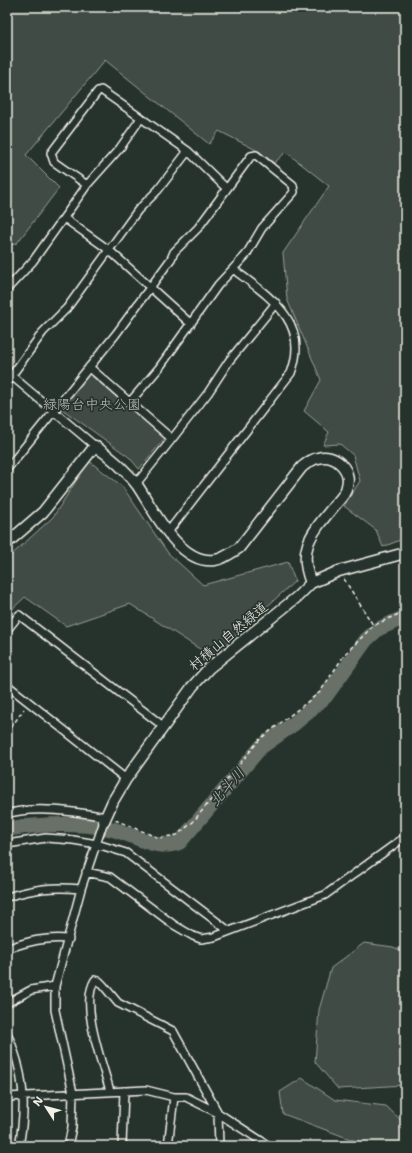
<svg xmlns="http://www.w3.org/2000/svg" width="412" height="1153" font-family="'Shantell Sans','Klee One',sans-serif">
<style>
.green{fill:#414b45;stroke:#9a9e96}
.lines{fill:none;stroke-linecap:round;stroke-linejoin:round}
.river{stroke:#676f68;stroke-width:15}
.street-casing{stroke:#f4f1e8;stroke-width:10}
.secondary-casing{stroke:#f4f1e8;stroke-width:13}
.path{stroke:#f4f1e8;stroke-width:1.5;stroke-dasharray:4 3;stroke-linecap:butt}
.street{stroke:#26332d;stroke-width:7}
.secondary{stroke:#26332d;stroke-width:10}
.labels{text-anchor:middle;dominant-baseline:central;stroke-width:3.5;stroke-linejoin:round;paint-order:stroke}
.park-label{font-size:14px;fill:#bebfb7;stroke:#26332d}
.street-label{font-size:14px;fill:#f4f1e8;stroke:#26332d}
.water-label{font-size:15px;font-style:italic;fill:#bcbdb5;stroke:#26332d}
</style>
<rect width="100%" height="100%" fill="#26332d"/>
<filter id="ink" filterUnits="userSpaceOnUse"><feTurbulence type="fractalNoise" baseFrequency=".025" numOctaves="2"/><feDisplacementMap in="SourceGraphic" scale="8" xChannelSelector="R" yChannelSelector="G"/><feConvolveMatrix kernelMatrix="1 2 1 2 8 2 1 2 1" color-interpolation-filters="sRGB"/></filter>
<g filter="url(#ink)">
<!-- green -->
<path class="green" d="M7 7H405V538L383 547 376 530 344 506 360 481 353 455 340 444 323 445 329 432 304 411 321 380 287 299 283 253 329 186 286 152 274 163 260 152 219 131 209 144 105 60 26 155 59 188 17 243 7 246Z
M88 373 165 438 139 469 129 457 62 409Z
M89 461 122 486 168 553 203 585 288 562 295 581 212 657 130 604 66 626 25 597 7 614V559L53 517Z
M364 943 393 947 405 952V1085L338 1089 315 1062 319 1010 331 968Z
M302 1078 335 1100 386 1106 405 1124V1146H369L283 1114 280 1092Z"/>
<g class="lines">
<!-- river -->
<path class="river" d="M7 829C41 824 73 822 107 828 132 832 154 853 180 842L261 747 295 723 326 696 366 640 378 629 405 617"/>
<defs>
<path id="street" d="M87 185 54 162 51 153 98 91 101 90 188 151 226 188
M64 218 109 250 191 324
M7 289 33 261 87 185 120 148 141 118
M89 367 172 439 136 484
M7 372 95 446
M7 382 43 332 67 308 138 210 158 190 188 151
M172 439 208 393 229 361 276 303
M7 469 116 334 171 259 174 252 198 228 251 156 256 155 293 185 294 192 262 228 246 255 218 285 159 368 130 402
M168 532 291 373C311 321 268 296 233 269
M7 630 19 615 163 726
M7 685 126 779
M7 814C34 805 78 812 106 817
M7 844 46 838 73 840 97 844 126 853 229 931
M86 872 110 877 174 925 193 936 201 939 214 937 325 895 405 837
M7 897C34 889 52 886 81 889
M7 949C28 941 46 937 69 939
M7 1003 31 990 55 986
M7 1033C24 1071 27 1105 19 1146
M110 1091C103 1065 79 1004 95 980L99 981 103 985 118 1003 173 1031 218 1113 219 1146
M7 1097 146 1090 174 1097H186L218 1113 269 1146
M68 1146 72 1127 73 1093 55 1010V986L81 889 104 821
M122 1146 124 1091
M168 1146 174 1097"/>
<path id="secondary" d="M7 543 43 512 95 446C111 457 125 469 137 485 154 510 179 565 215 560 224 559 231 553 239 548L302 467C307 463 312 459 318 458 334 453 352 469 347 486 346 494 339 500 334 506 312 533 297 548 311 583
M104 821 113 801 126 779 192 687 209 668 297 597 311 583 339 571 405 553"/>
</defs>
<!-- street casing -->
<use href="#street" class="street-casing"/>
<!-- secondary casing -->
<use href="#secondary" class="secondary-casing"/>
<!-- path -->
<path class="path" d="M344 579 373 625
M7 733 24 709
M115 820 159 838 177 835 193 822 260 739 320 692 345 654 373 626 405 611"/>
<!-- street -->
<use href="#street" class="street"/>
<!-- secondary -->
<use href="#secondary" class="secondary"/>
</g>
</g>
<g class="labels">
<!-- park labels -->
<g class="park-label">
<text x="92" y="404">緑陽台中央公園</text>
</g>
<!-- street labels -->
<g class="street-label">
<text transform="translate(228 636) rotate(-40)">村積山自然緑道</text>
</g>
<!-- water labels -->
<g class="water-label">
<text transform="translate(227 787) rotate(-49)">北斗川</text>
</g>
</g>
<!-- margin -->
<rect width="412" height="1153" fill="none" stroke="#26332d" stroke-width="24"/>
<rect x="12" y="12" width="388" height="1129" fill="none" stroke="#f4f1e8" stroke-width="1.5" filter="url(#ink)"/>
<!-- north arrow -->
<g transform="translate(46 1107) rotate(306)" stroke="#26332d" stroke-width="3" paint-order="stroke">
<path d="M0-3L7 15L0 10L-7 15Z" fill="#f4f1e8"/>
<text y="-6" font-size="11" font-weight="bold" text-anchor="middle" fill="#f4f1e8">N</text>
</g>
</svg>
